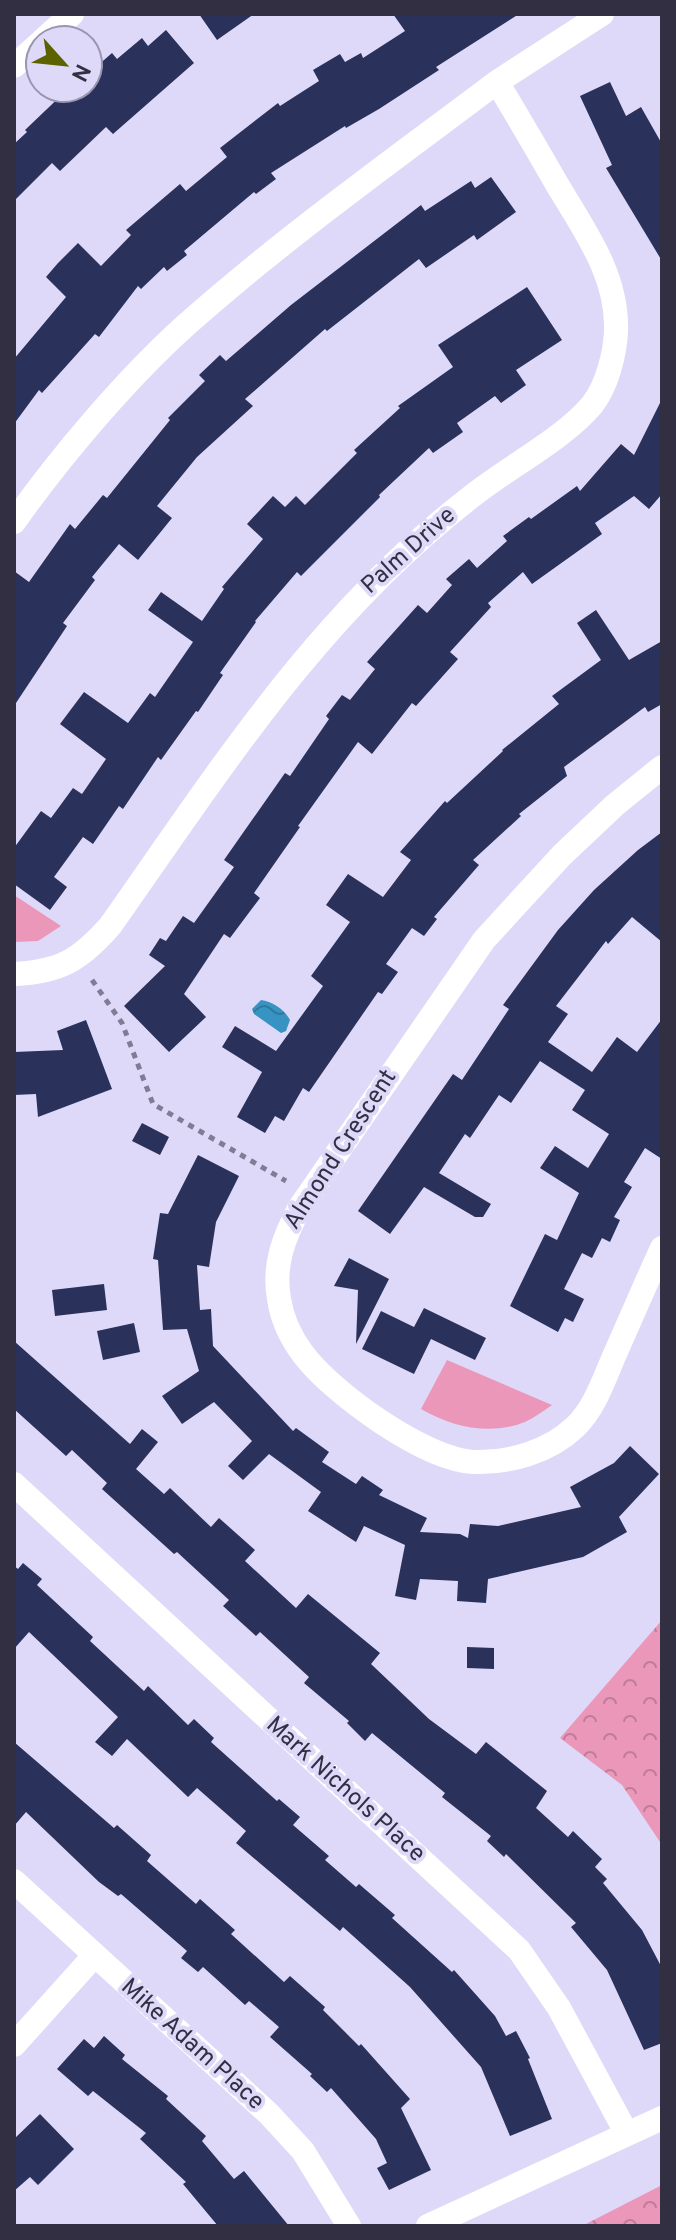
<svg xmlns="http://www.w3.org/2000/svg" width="676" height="2240" font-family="Overpass,sans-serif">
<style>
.green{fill:#ea97b9}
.forest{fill:url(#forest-crowns)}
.water{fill:url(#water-waves)}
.building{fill:#2a315a}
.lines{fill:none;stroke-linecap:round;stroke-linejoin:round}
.path{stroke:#817c95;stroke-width:5;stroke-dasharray:6 6;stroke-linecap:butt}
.minor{stroke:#fff;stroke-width:24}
.labels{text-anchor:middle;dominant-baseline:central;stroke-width:8;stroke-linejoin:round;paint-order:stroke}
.street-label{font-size:24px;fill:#332f43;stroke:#dfd9f9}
</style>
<defs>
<pattern id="forest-crowns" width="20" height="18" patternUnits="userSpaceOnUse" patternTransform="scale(2)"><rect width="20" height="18" fill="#ea97b9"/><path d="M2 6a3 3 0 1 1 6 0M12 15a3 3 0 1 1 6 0" fill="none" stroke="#be7c98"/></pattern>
<pattern id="water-waves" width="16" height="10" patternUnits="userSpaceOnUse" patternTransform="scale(2)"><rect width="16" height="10" fill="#3794c2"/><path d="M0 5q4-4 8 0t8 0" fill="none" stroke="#2f799f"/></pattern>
</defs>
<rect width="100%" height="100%" fill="#dfd9f9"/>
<!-- green -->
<path class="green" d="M14 895 61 926 38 941 14 942Z
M447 1360 552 1405C543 1411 534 1418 525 1422 490 1436 452 1427 421 1409Z"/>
<!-- forest -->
<path class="forest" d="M662 1620V1845L622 1785 560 1738Z
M662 2185V2226H582Z"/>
<!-- water -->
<path class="water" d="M261 1000C272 1001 285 1010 290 1020L286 1031 281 1033 254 1014 252 1009Z"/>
<!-- building -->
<path class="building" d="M199 14H254L217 40Z
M393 14H519L436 67 439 70 379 109 346 128 345 126 271 173 276 179 256 194 254 192 184 251 187 255 167 271 164 267 141 289 138 286 99 337 95 334 42 393 39 390 14 424V359L66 297 46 277 58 263 78 243 101 266 131 235 126 230 180 184 186 191 227 157 220 148 278 103 280 106 319 81 313 70 340 54 345 62 361 53 363 58 405 31Z
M166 30 194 63 113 134 106 127 60 171 52 163 14 201V144L27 132 25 130 69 88H88V74L112 53 117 59 142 38 148 46Z
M610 82 626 116 641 107 662 144V261L606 168 612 165 580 96Z
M491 177 516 212 477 240 474 235 426 268 419 259 327 331 325 329 245 399 253 406 197 457 157 506 172 518 138 560 119 544 92 577 95 580 63 623 67 626 14 706V571L29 582 70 524 75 529 103 495 107 498 170 420 168 418 205 381 199 375 220 355 226 361 291 305 421 205 425 211 471 181 475 188Z
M527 287 562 340 516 370 526 385 501 403 495 396 457 423 463 432 433 453 429 448 379 495 380 497 301 576 297 572 255 621 256 622 220 673 223 675 198 712 196 711 161 760 158 757 123 809 119 806 93 844 83 837 54 877 67 887 50 910 14 884V848L41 811 51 818 73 788 82 794 106 759 60 724 84 692 128 723 150 693 155 697 193 642 148 610 161 592 202 621 224 589 222 587 263 539 247 524 273 496 285 507 296 496 305 505 357 453 354 450 400 408 398 406 453 367 438 345Z
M662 399V494L649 509 634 496 595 523 602 534 532 584 523 572 488 603 491 607 450 652 458 659 416 706 412 703 372 754 358 742 298 826 300 827 254 893 260 898 230 938 224 934 184 994 206 1017 169 1052 124 1006 165 966 149 955 160 938 166 941 183 916 194 923 234 867 224 860 285 773 290 776 329 719 326 716 342 695 350 700 375 669 367 662 418 605 427 613 452 585 446 579 469 559 477 568 507 541 503 536 529 517 531 519 577 486 580 491 621 444 634 455Z
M596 610 629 660 662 641V704L648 712 645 707 564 767 567 776 519 814 521 816 473 860 479 865 434 917 437 919 424 936 412 928 386 964 398 972 382 994 378 992 309 1092 303 1088 284 1121 275 1116 265 1133 237 1117 262 1072 222 1047 235 1026 276 1051 323 986 311 976 350 922 326 905 348 874 383 897 411 860 400 852 445 801 447 803 503 751 502 750 559 704 552 696 601 660 577 623Z
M662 832V942L632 917 608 944 606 941 556 1006 568 1014 548 1042 592 1072 617 1037 637 1052 662 1019V1159L645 1148 624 1182 632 1187 614 1217 620 1220 610 1242 602 1238 592 1258 582 1253 564 1289 584 1299 573 1322 565 1318 558 1332 510 1306 545 1234 557 1240 579 1193 540 1168 555 1146 588 1168 609 1134 572 1110 585 1090 540 1061 511 1103 499 1095 470 1138 465 1134 439 1173 491 1204 483 1217H475L424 1187 390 1234 358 1211 453 1074 462 1080 509 1009 503 1005 558 930 594 890 638 850Z
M86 1020 112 1089 38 1117 36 1094 14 1095V1052L63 1050 57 1031Z
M142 1123 169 1137 160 1155 132 1141Z
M198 1155 239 1176 216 1222 209 1267 197 1265 200 1310 211 1309 213 1346 293 1431 296 1428 329 1452 322 1462 356 1484 362 1476 383 1490 379 1495 427 1518 420 1532 460 1534 468 1538 470 1524 498 1526 581 1507 570 1487 614 1463 630 1446 659 1474 619 1517 627 1532 583 1557 488 1579 486 1603 457 1601 458 1581 420 1579 416 1600 395 1596 405 1545 364 1526 356 1542 308 1511 321 1492 269 1454 243 1480 228 1466 252 1441 214 1402 182 1424 162 1396 199 1371 187 1329 163 1330 158 1260 153 1259 160 1213 168 1214Z
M349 1258 389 1279 356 1344 358 1290 334 1286Z
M104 1284 107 1310 55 1316 52 1290Z
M424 1308 486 1338 475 1360 431 1339 414 1374 362 1349 381 1311 414 1327Z
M134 1323 140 1352 103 1360 97 1331Z
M14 1341 130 1444 142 1429 158 1442 136 1469 164 1494 170 1488 211 1527 219 1518 255 1550 245 1561 296 1608 308 1594 380 1653 371 1664 429 1719 476 1754 486 1742 547 1791 536 1808 568 1837 573 1831 602 1859 595 1867 607 1879 603 1883 642 1930 662 1968V2043L644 2050 607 1970 571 1927 576 1923 506 1854 504 1857 487 1841 491 1836 442 1797 445 1793 372 1733 365 1741 347 1723 349 1721 304 1683 309 1677 260 1632 256 1636 223 1606 229 1600 177 1552 174 1554 102 1489 107 1483 72 1450 66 1456 14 1409Z
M23 1563 42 1579 37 1585 93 1637 90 1641 144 1691 148 1686 188 1725 194 1719 214 1738 211 1742 277 1801 279 1799 300 1817 293 1825 329 1856 325 1860 356 1887 359 1884 395 1915 392 1918 452 1972 454 1970 495 2016 506 2036 516 2031 530 2058 528 2059 552 2119 510 2136 481 2067 410 1987 343 1927 340 1931 236 1843 246 1831 197 1788 188 1797 127 1739 112 1756 95 1742 118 1717 29 1632 14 1649V1566L18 1569Z
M467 1647 494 1648V1669L467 1668Z
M14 1742 114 1828 117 1825 151 1855 147 1861 196 1904 200 1899 235 1930 231 1934 284 1982 290 1976 325 2007 323 2010 359 2046 361 2044 410 2099 401 2108 431 2170 389 2190 377 2168 387 2163 376 2139 331 2088 327 2092 310 2076 312 2074 270 2037 279 2027 249 2001 245 2005 203 1967 198 1972 181 1958 187 1951 121 1894 118 1896 99 1882 26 1812 14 1826Z
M104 2036 125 2055 122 2059 168 2096 166 2099 206 2136 202 2141 234 2179 244 2171 289 2226H218L183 2184 186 2182 140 2139 146 2133 93 2091 88 2096 57 2069 84 2039 94 2048Z
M40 2114 74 2149 38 2185 30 2177 14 2191V2139Z"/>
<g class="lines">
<!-- path -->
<path class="path" d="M92 980 122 1023 153 1104 286 1181"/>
<!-- minor -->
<path class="minor" d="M43 40 72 14
M14 66 40 43
M14 522C60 457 126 379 186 325 284 238 392 161 497 82
M662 767 615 805 562 855 484 940 300 1207C284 1237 273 1264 279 1299 282 1319 291 1338 303 1354 332 1393 425 1460 474 1462 509 1463 549 1452 575 1427 595 1408 604 1379 615 1354 631 1318 646 1283 662 1248
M14 974C60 972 80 960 110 926 222 767 319 613 476 493 512 465 563 439 592 405 607 386 615 354 616 331 618 276 585 231 558 186 538 151 518 117 497 82L602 14
M14 1484 519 1950 559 2008 627 2134
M14 1881 269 2114 303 2151 349 2226
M14 2045 94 1956
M428 2226 662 2118"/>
</g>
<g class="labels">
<!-- street labels -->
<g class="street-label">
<text transform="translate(409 551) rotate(-42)">Palm Drive</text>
<text transform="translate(341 1150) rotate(-57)">Almond Crescent</text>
<text transform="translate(345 1790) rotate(42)">Mark Nichols Place</text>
<text transform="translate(192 2045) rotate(42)">Mike Adam Place</text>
</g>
</g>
<!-- border -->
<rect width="676" height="2240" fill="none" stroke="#332f43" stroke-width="32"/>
<!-- north arrow -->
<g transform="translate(64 64) rotate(117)"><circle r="38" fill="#dfd9f9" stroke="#9a95b0" stroke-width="2"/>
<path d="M0-6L14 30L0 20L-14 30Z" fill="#5c6200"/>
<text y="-12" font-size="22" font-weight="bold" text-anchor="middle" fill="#332f43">N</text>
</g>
</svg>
